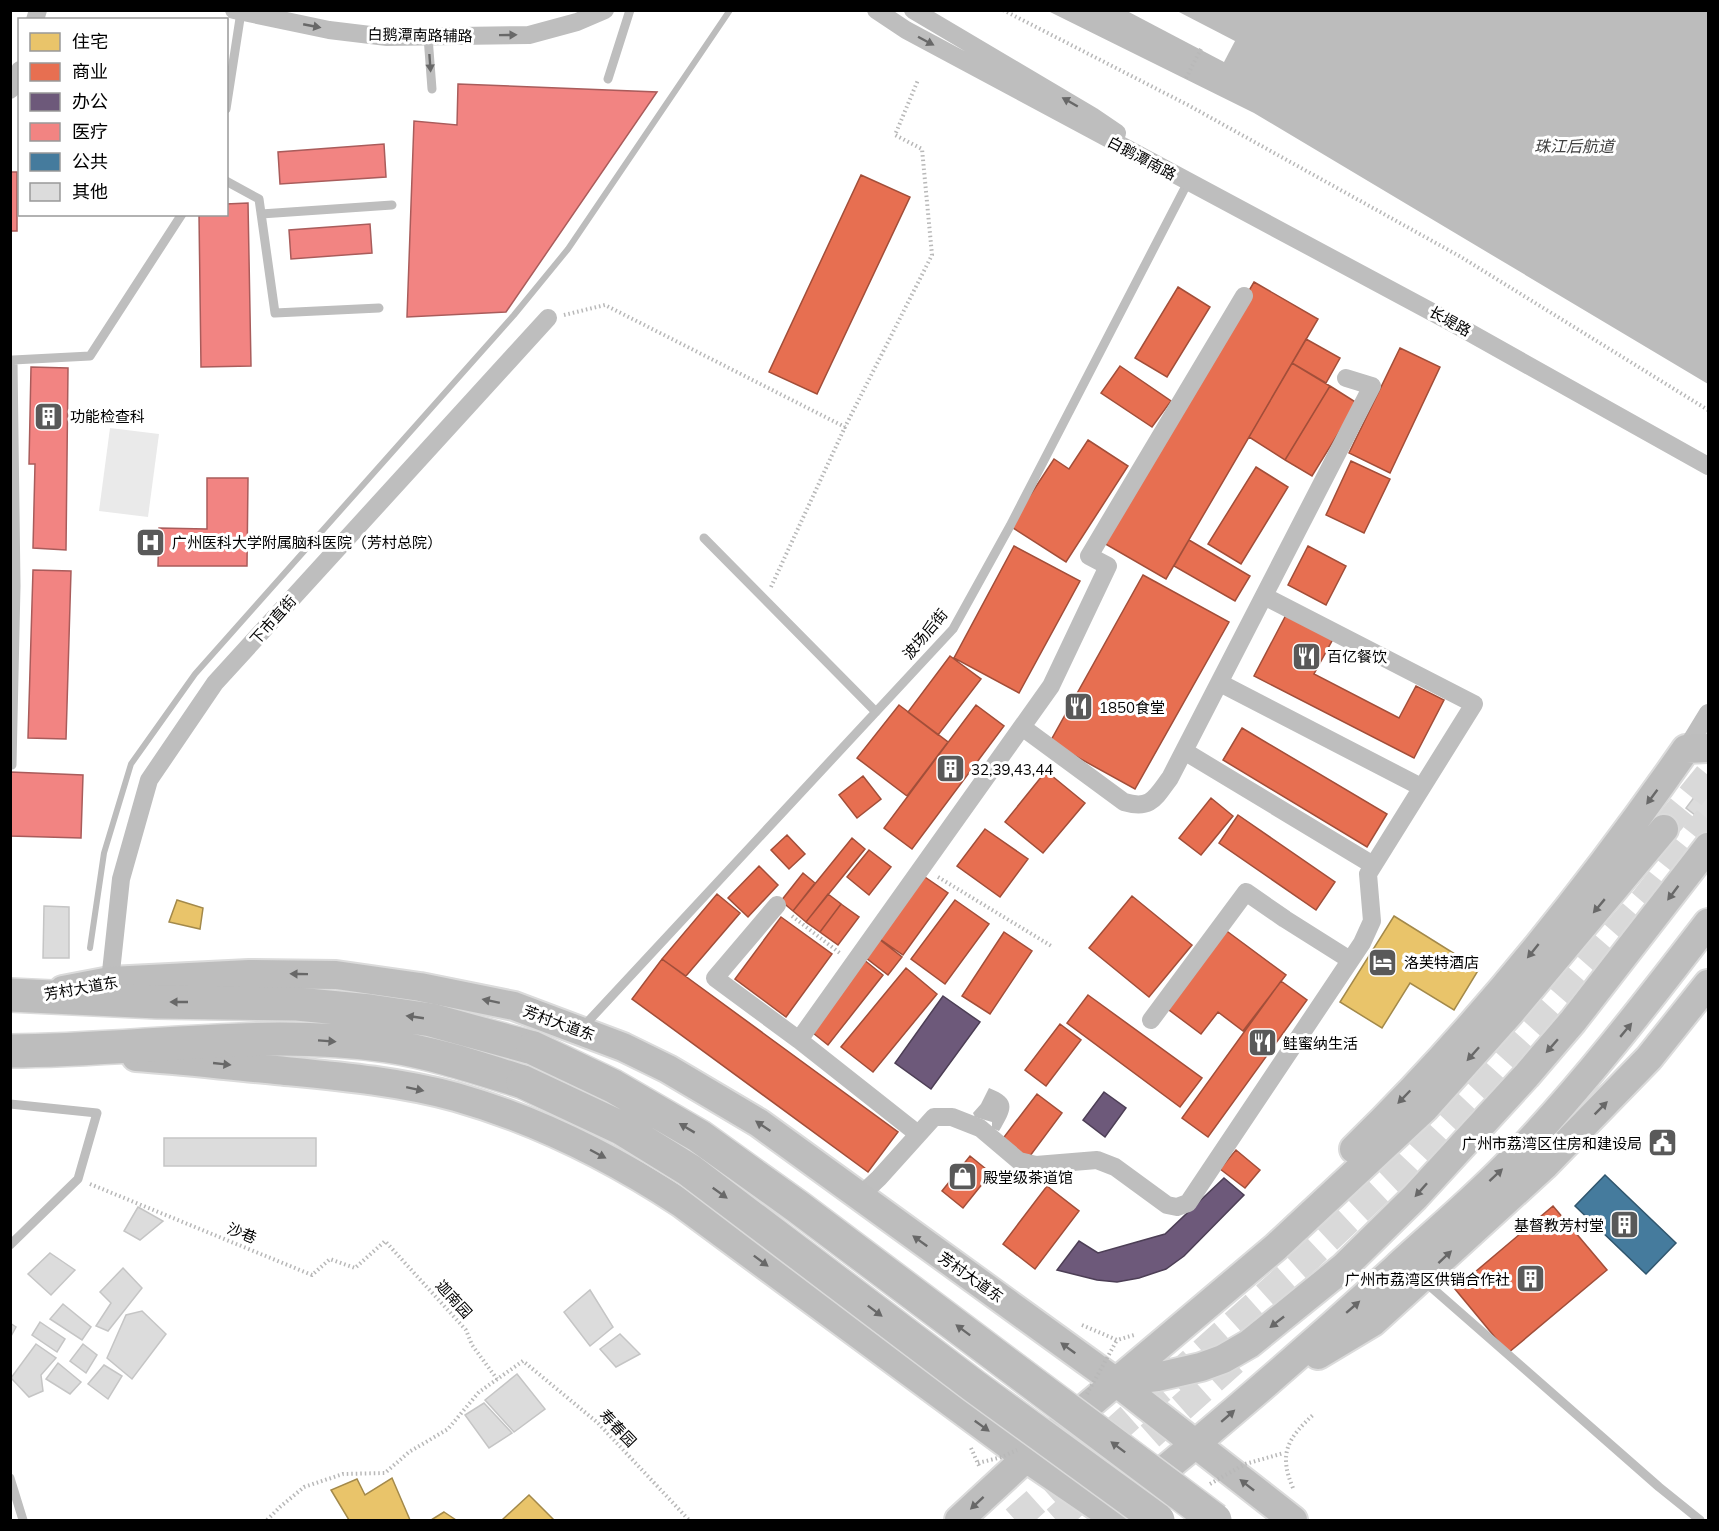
<svg xmlns="http://www.w3.org/2000/svg" width="1719" height="1531" font-family="Mulish,'Noto Sans SC',sans-serif">
<style>
.green{fill:#eaeaea}
.water{fill:#bcbcbc}
.pier{fill:#fff}
.homes{fill:#e9c46a;stroke:#a3894a;stroke-width:1.5}
.shops{fill:#e76f51;stroke:#a24e39;stroke-width:1.5}
.offices{fill:#6d597a;stroke:#4c3e55;stroke-width:1.5}
.health{fill:#f28482;stroke:#a95c5b;stroke-width:1.5}
.public{fill:#457b9d;stroke:#30566e;stroke-width:1.5}
.lines{fill:none;stroke-linecap:round;stroke-linejoin:round}
.stream{stroke:#bcbcbc;stroke-width:6}
.building{fill:#dcdcdc;stroke:#c5c5c5;stroke-width:1.5}
.primary-tunnel{stroke:#d9d9d9;stroke-width:28;stroke-dasharray:28 14;stroke-linecap:butt}
.primary-casing{stroke:#dbdbdb;stroke-width:32}
.highway-casing{stroke:#dbdbdb;stroke-width:36}
.path{stroke:#b8b8b8;stroke-width:4;stroke-dasharray:1.5 3;stroke-linecap:butt}
.lane{stroke:#bebebe;stroke-width:9}
.street{stroke:#bebebe;stroke-width:18}
.primary{stroke:#bdbdbd;stroke-width:28}
.highway{stroke:#bdbdbd;stroke-width:33}
.highway-bridge-casing{stroke:#dbdbdb;stroke-width:36;stroke-linecap:butt}
.path-bridge{stroke:#b8b8b8;stroke-width:4;stroke-dasharray:1.5 3;stroke-linecap:butt}
.highway-bridge{stroke:#bdbdbd;stroke-width:33}
.oneway{fill:#686868}
.labels{text-anchor:middle;dominant-baseline:central;stroke-width:6;stroke-linejoin:round;paint-order:stroke}
.street-label{font-size:15px;fill:#000;stroke:#fff}
.poi-label{font-size:15px;fill:#000;stroke:#fff;text-anchor:start}
.water-label{font-size:16px;font-style:italic;fill:#404040;stroke:#fff}
</style>
<rect width="100%" height="100%" fill="#fff"/>
<!-- green -->
<path class="green" d="M110 428 159 434 148 517 99 511Z"/>
<!-- water -->
<path class="water" d="M1048 11H1708V384L1254 113Z
M989 1088C1017 1099 1012 1109 999 1131L992 1128V1122L975 1117 973 1113 981 1104Z"/>
<!-- pier -->
<path class="pier" d="M1127 11H1177L1235 41 1224 62Z"/>
<!-- homes -->
<path class="homes" d="M177 900 203 908 200 929 169 922Z
M1394 916 1479 969 1454 1010 1410 983 1382 1028 1340 1002Z
M392 1478 410 1520H349L331 1490 357 1479 365 1495Z
M529 1495 554 1520H502Z
M444 1512 456 1520H431Z"/>
<!-- shops -->
<path class="shops" d="M861 175 910 197 817 394 769 372Z
M1254 282 1318 319 1166 579 1102 542Z
M1178 287 1210 307 1167 377 1135 358Z
M1306 339 1340 358 1326 383 1292 363Z
M1400 348 1440 367 1390 473 1349 453Z
M1292 363 1330 386 1285 460 1249 437Z
M1120 366 1171 401 1152 427 1101 393Z
M1330 386 1357 403 1312 476 1285 460Z
M1088 440 1128 466 1066 562 1010 526 1054 459 1069 469Z
M1351 461 1390 479 1364 533 1326 515Z
M1256 467 1288 487 1241 564 1208 544Z
M1189 540 1250 576 1235 601 1174 566Z
M1014 546 1080 581 1019 693 954 658Z
M1308 546 1346 566 1326 605 1288 585Z
M1143 575 1229 622 1135 789 1050 742Z
M1286 615 1333 639 1314 674 1399 718 1416 686 1444 700 1414 758 1254 676Z
M950 656 981 679 938 735 908 712Z
M899 705 948 742 907 796 857 758Z
M976 705 1004 726 912 849 884 828Z
M1242 728 1387 814 1367 847 1223 760Z
M1046 771 1085 803 1043 853 1005 822Z
M863 776 881 799 857 818 839 795Z
M1211 798 1233 816 1201 855 1179 838Z
M1238 815 1335 882 1316 910 1219 843Z
M985 829 1028 859 1000 897 957 866Z
M787 835 805 854 789 869 771 850Z
M852 838 865 849 806 922 793 911Z
M869 850 891 867 869 895 847 877Z
M759 866 778 885 748 917 728 898Z
M803 873 815 883 793 911 781 901Z
M922 875 948 893 903 955 877 937Z
M717 894 740 913 686 976 662 959Z
M828 894 841 904 820 932 806 922Z
M1132 896 1192 945 1149 997 1089 948Z
M955 900 989 924 945 984 911 959Z
M841 904 859 917 838 945 820 932Z
M781 917 832 954 786 1017 735 979Z
M1224 929 1286 975 1243 1031 1218 1012 1201 1034 1165 1007Z
M1004 932 1032 951 990 1014 962 996Z
M875 936 902 957 888 975 861 954Z
M662 959 898 1132 868 1172 632 999Z
M863 959 883 975 828 1045 808 1029Z
M906 968 937 994 873 1072 841 1047Z
M1281 981 1307 1000 1208 1137 1182 1118Z
M1088 995 1202 1078 1180 1107 1067 1023Z
M1060 1024 1081 1040 1046 1086 1025 1070Z
M1037 1094 1062 1113 1027 1160 1001 1141Z
M1236 1150 1260 1170 1245 1188 1220 1169Z
M970 1156 991 1173 963 1208 942 1191Z
M1047 1186 1079 1211 1035 1269 1003 1244Z
M1553 1206 1607 1270 1508 1353 1455 1289Z"/>
<!-- offices -->
<path class="offices" d="M943 996 980 1022 931 1089 895 1063Z
M1104 1092 1126 1108 1105 1137 1083 1120Z
M1224 1178 1244 1195 1184 1256 1166 1269 1139 1278 1117 1282 1097 1280 1057 1270 1079 1241 1098 1253 1165 1234Z"/>
<!-- health -->
<path class="health" d="M458 84 657 92 506 312 407 317 414 121 457 125Z
M384 144 386 177 280 184 278 152Z
M10 172H17V231H10Z
M248 203 251 366 201 367 199 214H226V204Z
M370 224 372 253 291 259 289 230Z
M31 367 68 368 66 550 33 548 35 464H29Z
M207 478H248L247 566H158L159 528 207 529Z
M33 570 71 571 66 739 28 738Z
M10 772 83 775 81 838 10 836Z"/>
<!-- public -->
<path class="public" d="M1605 1175 1676 1243 1646 1274 1575 1206Z"/>
<g class="lines">
<!-- stream -->
<path class="stream" d="M90 948 104 853 131 764 195 674 514 315 568 249 730 10"/>
</g>
<!-- building -->
<path class="building" d="M1707 780 1708 781V825L1686 808Z
M44 906 69 907V958H43Z
M164 1138H316V1166H164Z
M138 1207 163 1221 140 1240 124 1231Z
M50 1253 75 1270 51 1295 28 1274Z
M123 1268 142 1288 108 1331 96 1326 111 1303 100 1292Z
M590 1290 613 1327 590 1346 564 1312Z
M63 1304 91 1327 82 1340 50 1319Z
M142 1311 166 1334 132 1379 107 1358 126 1315Z
M40 1322 65 1339 57 1352 32 1335Z
M10 1323 16 1327 10 1338Z
M620 1334 640 1354 616 1367 600 1349Z
M36 1344 56 1358 41 1375 43 1391 29 1397 11 1378Z
M83 1344 97 1355 86 1373 70 1361Z
M58 1363 81 1382 70 1394 46 1379Z
M104 1365 122 1376 108 1399 88 1384Z
M517 1374 545 1409 514 1432 485 1400Z
M484 1403 512 1433 489 1448 465 1415Z"/>
<g class="lines">
<!-- primary-tunnel -->
<path class="primary-tunnel" d="M1664 829 1708 775
M1015 1520 1310 1256 1398 1173 1487 1078 1557 1000 1645 899 1708 819
M1056 1520 1244 1352"/>
<defs>
<path id="primary" d="M63 990 110 981 249 974 336 975 420 987 514 1006 623 1047 668 1069 759 1123 1116 1382 1293 1520
M136 1057C183 1060 229 1066 276 1070 337 1076 397 1081 456 1097 537 1120 611 1157 681 1203L1026 1458 1117 1520
M1354 1149C1478 1028 1587 891 1686 749L1708 748
M1318 1355 1373 1322 1544 1166 1649 1058 1708 984
M1116 1382 1157 1377 1201 1367 1223 1359 1249 1344 1344 1267 1415 1197 1526 1076 1573 1021 1708 847
M1112 1513C1209 1434 1304 1352 1396 1268 1435 1232 1476 1198 1512 1160 1583 1085 1646 1004 1708 923
M959 1520 1026 1458 1276 1247 1425 1108 1510 1013 1664 829"/>
<path id="highway" d="M10 995 157 1002 297 1004 370 1011 431 1020 533 1048
M10 1051C136 1051 262 1028 387 1046 434 1053 478 1068 523 1082"/>
</defs>
<!-- primary casing -->
<use href="#primary" class="primary-casing"/>
<!-- highway casing -->
<use href="#highway" class="highway-casing"/>
<!-- path -->
<path class="path" d="M1003 10 1188 105 1461 257 1708 410
M1186 78 1201 49
M564 315 605 305 845 427 932 255 922 149 895 135 918 80
M771 587 845 427
M938 877 1053 947
M792 916 841 954
M90 1184 312 1275 330 1259 355 1268 385 1241 466 1330 472 1345 497 1379
M1082 1325 1117 1340 1134 1335
M971 1448 980 1468
M1293 1488C1278 1453 1288 1438 1314 1414
M267 1520 280 1507 304 1487 343 1474 385 1473 409 1452 448 1429 479 1392 523 1361 598 1423 689 1520"/>
<!-- lane -->
<path class="lane" d="M428 37 432 89
M608 79 630 10
M226 109 241 12
M226 181 259 199 275 313 379 308
M261 214 392 205
M704 538 876 712
M12 765 16 586 13 360 90 356 182 214
M582 1028 953 629 1010 526 1188 182
M10 1104 97 1113 78 1179 10 1245
M1423 1280 1659 1487 1700 1520
M10 1478 23 1520"/>
<!-- street -->
<path class="street" d="M234 10 329 30 387 37 529 35 577 22 605 10
M876 10 906 30 1458 326 1708 466
M913 10 1092 116 1117 133
M35 20 38 10
M10 90 14 86 20 70
M1220 683 1421 787
M1022 727 1124 802C1151 810 1155 798 1170 778L1372 386 1346 378
M1686 749 1708 713
M1184 751 1373 865
M777 905 715 978 799 1040 918 1134
M110 981 121 879 149 780 215 683 548 318
M1151 1020 1246 892 1285 919 1350 960
M799 1040 1051 686 1108 566 1089 556 1244 296
M860 1196 879 1178 934 1117H952L980 1128 1019 1161 1036 1165 1097 1160 1115 1167 1167 1205 1177 1207 1188 1203 1362 943 1372 921 1368 874 1474 704 1264 596"/>
<!-- primary -->
<use href="#primary" class="primary"/>
<!-- highway -->
<use href="#highway" class="highway"/>
<defs>
<path id="highway-bridge" d="M533 1048 613 1086 699 1136 798 1207 1215 1520
M523 1082 621 1128 689 1170 974 1386 1158 1520"/>
</defs>
<!-- highway-bridge casing -->
<use href="#highway-bridge" class="highway-bridge-casing"/>
<!-- path-bridge -->
<path class="path-bridge" d="M1087 1394 1117 1340
M978 1463 1002 1457 1017 1450
M1210 1484 1245 1464 1284 1453"/>
<!-- highway-bridge -->
<use href="#highway-bridge" class="highway-bridge"/>
</g>
<!-- one-way arrows -->
<defs><path id="oneway-solid" d="M-6-.8H1V-3.2L6.5 0L1 3.2V.8H-6Z" transform="scale(1.5)"/></defs>
<g class="oneway">
<use href="#oneway-solid" transform="translate(312 26) rotate(11)"/>
<use href="#oneway-solid" transform="translate(508 35) rotate(-1)"/>
<use href="#oneway-solid" transform="translate(926 41) rotate(28)"/>
<use href="#oneway-solid" transform="translate(430 63) rotate(86)"/>
<use href="#oneway-solid" transform="translate(1070 102) rotate(-150)"/>
<use href="#oneway-solid" transform="translate(1652 797) rotate(127)"/>
<use href="#oneway-solid" transform="translate(1673 893) rotate(127)"/>
<use href="#oneway-solid" transform="translate(1599 906) rotate(130)"/>
<use href="#oneway-solid" transform="translate(1533 951) rotate(129)"/>
<use href="#oneway-solid" transform="translate(299 974) rotate(-179)"/>
<use href="#oneway-solid" transform="translate(491 1001) rotate(-168)"/>
<use href="#oneway-solid" transform="translate(179 1002) rotate(-180)"/>
<use href="#oneway-solid" transform="translate(415 1017) rotate(-172)"/>
<use href="#oneway-solid" transform="translate(1626 1030) rotate(-50)"/>
<use href="#oneway-solid" transform="translate(327 1041) rotate(4)"/>
<use href="#oneway-solid" transform="translate(1552 1046) rotate(131)"/>
<use href="#oneway-solid" transform="translate(1473 1054) rotate(132)"/>
<use href="#oneway-solid" transform="translate(222 1064) rotate(6)"/>
<use href="#oneway-solid" transform="translate(415 1089) rotate(12)"/>
<use href="#oneway-solid" transform="translate(1404 1097) rotate(134)"/>
<use href="#oneway-solid" transform="translate(1601 1108) rotate(-45)"/>
<use href="#oneway-solid" transform="translate(763 1126) rotate(-146)"/>
<use href="#oneway-solid" transform="translate(687 1128) rotate(-149)"/>
<use href="#oneway-solid" transform="translate(598 1154) rotate(28)"/>
<use href="#oneway-solid" transform="translate(1496 1175) rotate(-43)"/>
<use href="#oneway-solid" transform="translate(1421 1190) rotate(132)"/>
<use href="#oneway-solid" transform="translate(720 1193) rotate(36)"/>
<use href="#oneway-solid" transform="translate(920 1241) rotate(-144)"/>
<use href="#oneway-solid" transform="translate(1445 1257) rotate(-43)"/>
<use href="#oneway-solid" transform="translate(761 1261) rotate(37)"/>
<use href="#oneway-solid" transform="translate(1353 1307) rotate(-41)"/>
<use href="#oneway-solid" transform="translate(875 1311) rotate(37)"/>
<use href="#oneway-solid" transform="translate(1277 1322) rotate(142)"/>
<use href="#oneway-solid" transform="translate(963 1330) rotate(-143)"/>
<use href="#oneway-solid" transform="translate(1068 1348) rotate(-144)"/>
<use href="#oneway-solid" transform="translate(1228 1416) rotate(-41)"/>
<use href="#oneway-solid" transform="translate(982 1426) rotate(36)"/>
<use href="#oneway-solid" transform="translate(1118 1447) rotate(-143)"/>
<use href="#oneway-solid" transform="translate(1247 1485) rotate(-142)"/>
<use href="#oneway-solid" transform="translate(977 1503) rotate(137)"/>
</g>
<!-- icons -->
<defs>
<symbol id="building-square" viewBox="-11 -11 22 22"><rect x="-9" y="-9" width="18" height="18" rx="4" fill="#595959" stroke="#fff"/><path d="M-4-6H4V6H1V3H-1V6H-4ZM-2.5-4.3h1.7v1.8h-1.7ZM.8-4.3h1.7v1.8H.8ZM-2.5-1h1.7V.8h-1.7ZM.8-1h1.7V.8H.8Z" fill="#fff"/></symbol>
<symbol id="hospital-square" viewBox="-11 -11 22 22"><rect x="-9" y="-9" width="18" height="18" rx="4" fill="#595959" stroke="#fff"/><path d="M-5-5h3v3.5h4V-5h3V5h-3V1.5h-4V5h-3Z" fill="#fff"/></symbol>
<symbol id="restaurant-square" viewBox="-11 -11 22 22"><rect x="-9" y="-9" width="18" height="18" rx="4" fill="#595959" stroke="#fff"/><path d="M-5-6h1v4h1v-4h1v4h1v-4h1v5L-1.5 .5V6h-2V.5L-5-1ZM5-6V6H3V1.5H1.5Q1.5-4 5-6Z" fill="#fff"/></symbol>
<symbol id="hotel-square" viewBox="-11 -11 22 22"><rect x="-9" y="-9" width="18" height="18" rx="4" fill="#595959" stroke="#fff"/><path d="M-6-4.5h1.5V1H6V5H4.5V3h-9V5H-6ZM-4 0a1.8 1.8 0 1 1 3.6 0ZM.5 0V-2.5h3Q6-2.5 6 0Z" fill="#fff"/></symbol>
<symbol id="civic-square" viewBox="-11 -11 22 22"><rect x="-9" y="-9" width="18" height="18" rx="4" fill="#595959" stroke="#fff"/><path d="M-.6-6.5H3V-4.5H.6V-3L4-1V1h2V6H-6V1h2V-1L-.6-3ZM-1.2 2.5V6h2.4V2.5Z" fill="#fff"/></symbol>
<symbol id="shop-square" viewBox="-11 -11 22 22"><rect x="-9" y="-9" width="18" height="18" rx="4" fill="#595959" stroke="#fff"/><path d="M-5-2.5h2.3a2.7 3.5 0 0 1 5.4 0H5L5.5 6h-11ZM-1.5-2.5h3a1.5 2.3 0 0 0-3 0Z" fill="#fff"/></symbol>
</defs>
<g fill-rule="evenodd">
<use href="#building-square" x="32" y="400" width="33" height="33"/>
<use href="#hospital-square" x="134" y="526" width="33" height="33"/>
<use href="#restaurant-square" x="1290" y="640" width="33" height="33"/>
<use href="#restaurant-square" x="1062" y="690" width="33" height="33"/>
<use href="#building-square" x="934" y="752" width="33" height="33"/>
<use href="#hotel-square" x="1366" y="946" width="33" height="33"/>
<use href="#restaurant-square" x="1246" y="1026" width="33" height="33"/>
<use href="#civic-square" x="1646" y="1126" width="33" height="33"/>
<use href="#shop-square" x="946" y="1160" width="33" height="33"/>
<use href="#building-square" x="1608" y="1208" width="33" height="33"/>
<use href="#building-square" x="1514" y="1262" width="33" height="33"/>
</g>
<g class="labels">
<!-- street labels -->
<g class="street-label">
<text transform="translate(420 35) rotate(1)">白鹅潭南路辅路</text>
<text transform="translate(1142 158) rotate(28)">白鹅潭南路</text>
<text transform="translate(1450 321) rotate(29)">长堤路</text>
<text transform="translate(273 620) rotate(-48)">下市直街</text>
<text transform="translate(925 634) rotate(-50)">波场后街</text>
<text transform="translate(81 988) rotate(-10)">芳村大道东</text>
<text transform="translate(559 1023) rotate(20)">芳村大道东</text>
<text transform="translate(242 1233) rotate(22)">沙巷</text>
<text transform="translate(971 1277) rotate(35)">芳村大道东</text>
<text transform="translate(454 1299) rotate(48)">迦南园</text>
<text transform="translate(618 1428) rotate(46)">寿春园</text>
</g>
<!-- poi labels -->
<g class="poi-label">
<text x="70" y="416">功能检查科</text>
<text x="172" y="542">广州医科大学附属脑科医院（芳村总院）</text>
<text x="1327" y="656">百亿餐饮</text>
<text x="1099" y="707">1850食堂</text>
<text x="971" y="769">32,39,43,44</text>
<text x="1404" y="962">洛芙特酒店</text>
<text x="1283" y="1043">鲑蜜纳生活</text>
<text x="1642" y="1143" text-anchor="end">广州市荔湾区住房和建设局</text>
<text x="983" y="1177">殿堂级茶道馆</text>
<text x="1604" y="1225" text-anchor="end">基督教芳村堂</text>
<text x="1510" y="1279" text-anchor="end">广州市荔湾区供销合作社</text>
</g>
<!-- water labels -->
<g class="water-label">
<text x="1574" y="146">珠江后航道</text>
</g>
</g>
<!-- border -->
<rect width="1719" height="1531" fill="none" stroke="#000000" stroke-width="24"/>
<!-- legend -->
<rect x="18" y="18" width="210" height="198" fill="#ffffff" stroke="#999999" stroke-width="1.5"/>
<rect x="30" y="33" width="30" height="18" fill="#e9c46a" stroke="#999999" stroke-width="1.5"/>
<text x="72" y="48" font-size="18" fill="#000000">住宅</text>
<rect x="30" y="63" width="30" height="18" fill="#e76f51" stroke="#999999" stroke-width="1.5"/>
<text x="72" y="78" font-size="18" fill="#000000">商业</text>
<rect x="30" y="93" width="30" height="18" fill="#6d597a" stroke="#999999" stroke-width="1.5"/>
<text x="72" y="108" font-size="18" fill="#000000">办公</text>
<rect x="30" y="123" width="30" height="18" fill="#f28482" stroke="#999999" stroke-width="1.5"/>
<text x="72" y="138" font-size="18" fill="#000000">医疗</text>
<rect x="30" y="153" width="30" height="18" fill="#457b9d" stroke="#999999" stroke-width="1.5"/>
<text x="72" y="168" font-size="18" fill="#000000">公共</text>
<rect x="30" y="183" width="30" height="18" fill="#dcdcdc" stroke="#999999" stroke-width="1.5"/>
<text x="72" y="198" font-size="18" fill="#000000">其他</text>
</svg>
